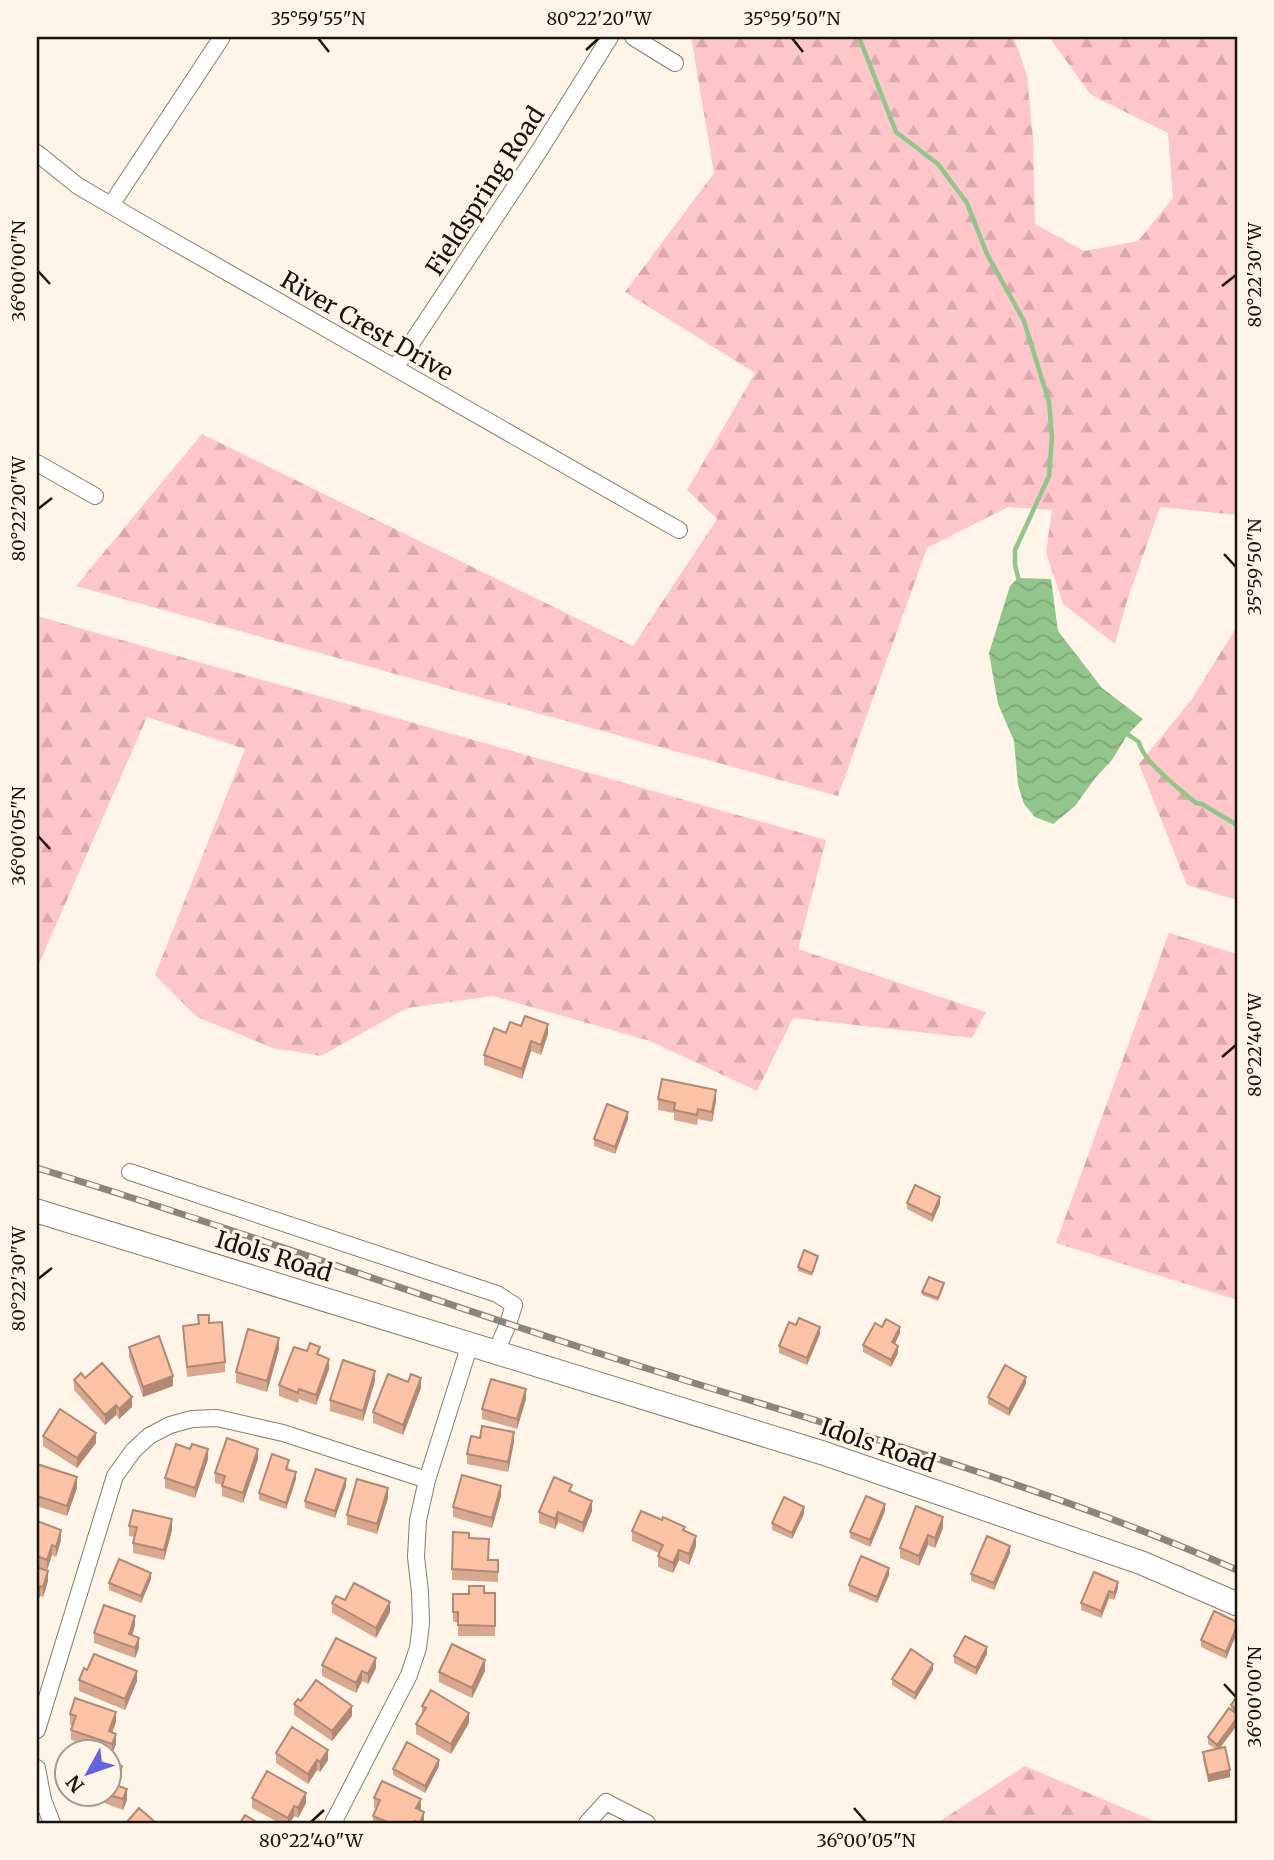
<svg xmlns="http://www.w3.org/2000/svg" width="1274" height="1860" font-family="Merriweather,serif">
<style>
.forest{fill:url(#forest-firs)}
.water{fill:url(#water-waves)}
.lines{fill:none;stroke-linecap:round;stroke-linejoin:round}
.stream{stroke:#92c58c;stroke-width:4.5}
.street-casing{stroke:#897c68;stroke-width:18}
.secondary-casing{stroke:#897c68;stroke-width:25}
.street{stroke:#fff;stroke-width:16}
.secondary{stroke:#fff;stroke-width:23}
.rail-casing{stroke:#8b847a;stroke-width:7}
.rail{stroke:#fef5e8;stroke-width:4.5;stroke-dasharray:13;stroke-linecap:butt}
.wall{fill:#d8a78f}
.shaded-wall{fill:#b08874}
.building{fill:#fbc2a6;stroke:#b08874;stroke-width:2}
.ticks{fill:none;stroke:#19140d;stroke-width:2.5}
.labels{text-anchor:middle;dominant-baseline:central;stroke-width:6;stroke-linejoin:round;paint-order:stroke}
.street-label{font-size:24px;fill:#19140d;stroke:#fef5e8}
.neatline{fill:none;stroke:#19140d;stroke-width:2.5}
.ticks-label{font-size:18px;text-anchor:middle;fill:#19140d}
</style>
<defs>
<pattern id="forest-firs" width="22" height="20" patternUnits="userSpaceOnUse" patternTransform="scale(1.75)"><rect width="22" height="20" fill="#fec6c9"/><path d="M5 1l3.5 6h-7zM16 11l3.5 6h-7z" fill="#d9a9ab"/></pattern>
<pattern id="water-waves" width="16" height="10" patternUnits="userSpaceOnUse" patternTransform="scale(1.75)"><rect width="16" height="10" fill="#92c58c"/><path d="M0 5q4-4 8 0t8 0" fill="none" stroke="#7da878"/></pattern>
</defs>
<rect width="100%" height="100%" fill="#fef5e8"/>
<!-- forest -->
<path class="forest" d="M691 37H1014L1027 76 1033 138 1035 224 1084 251 1138 241 1173 198 1168 133 1091 95 1049 37H1237V515L1160 507 1126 604 1115 644 1063 604 1046 552 1052 510 1008 507 927 548 838 796 76 586 202 434 633 646 717 519 687 490 755 373 625 292 714 173Z
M37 616 826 840 798 949 986 1012 972 1038 793 1018 757 1091 650 1041 493 996 407 1008 321 1056 273 1048 197 1017 155 975 245 749 147 717 37 968Z
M1237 626V900L1187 885 1139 764 1192 699Z
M1169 933 1237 954V1300L1056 1243Z
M1025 1766 1159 1823H937Z"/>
<!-- water -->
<path class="water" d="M1018 578 1051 579 1058 631 1102 688 1143 719 1128 734 1112 760 1096 777 1075 806 1053 824 1035 817 1024 804 1018 785 1014 741 998 704 989 653 1010 586Z"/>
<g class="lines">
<!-- stream -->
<path class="stream" d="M859 37 896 132 938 164 967 203 987 254 1024 321 1049 402 1052 437 1049 476 1015 550V565L1019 581
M1124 732 1139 742C1142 761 1181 790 1196 803L1202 804 1237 825"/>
<defs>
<path id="street" d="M633 37 675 63
M37 153 78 186 148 227 679 530
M111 205 222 37
M395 368 539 151 610 37
M37 463 95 496
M130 1172 497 1294 514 1305 508 1324 496 1352
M37 1730 115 1476 133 1451 149 1436 170 1425 192 1419 217 1418 283 1433 427 1480
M37 1768 43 1800 52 1823
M333 1823 409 1675 418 1648 421 1623 420 1592 416 1557 418 1520 427 1480 470 1344
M587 1823 606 1802 647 1823"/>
<path id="secondary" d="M37 1211 823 1453 1142 1563 1237 1604"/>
</defs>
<!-- street casing -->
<use href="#street" class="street-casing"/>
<!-- secondary casing -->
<use href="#secondary" class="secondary-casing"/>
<!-- street -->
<use href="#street" class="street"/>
<!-- secondary -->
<use href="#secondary" class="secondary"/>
<defs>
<path id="rail" d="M37 1168C232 1227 423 1298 617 1359 825 1425 1037 1482 1237 1570"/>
</defs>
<!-- rail casing -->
<use href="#rail" class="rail-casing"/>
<!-- rail -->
<use href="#rail" class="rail"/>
</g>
<!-- wall -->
<path class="wall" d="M506 1033 548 1034 541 1055 531 1051 522 1079 484 1065V1055Z
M658 1099 716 1101 712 1122 698 1119 697 1125 674 1120V1113L658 1110Z
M628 1119 615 1154 594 1146V1139Z
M907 1203 940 1204 932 1222 907 1209Z
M818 1259 812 1276 798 1271V1267Z
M944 1287 938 1301 922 1295V1292Z
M198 1315 209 1323 225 1362V1372L187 1377 183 1326 198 1324Z
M796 1325 820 1334 807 1365 779 1353V1346Z
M882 1327 900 1333 895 1344 898 1353 891 1367 863 1352V1345Z
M129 1347 173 1386 143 1397 129 1357Z
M279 1349 267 1392 236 1383V1372Z
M307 1351 320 1355 329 1369 316 1405 299 1399 298 1403 279 1396V1385Z
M85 1378 132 1407 119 1419 116 1415 105 1425 74 1390V1380Z
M375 1381 363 1421 330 1411V1400Z
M1026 1384 1009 1416 988 1404V1397Z
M421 1388 403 1435 373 1423V1412Z
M526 1399 517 1429 482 1419V1409Z
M43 1436 96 1443 77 1468 43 1446Z
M480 1438 514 1442 508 1472 467 1464V1454Z
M208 1459 195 1498 165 1488V1478Z
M258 1459 243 1503 222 1496V1485L215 1483V1473Z
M37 1464 77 1488 67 1516 37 1506Z
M289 1466 288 1469 296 1479 286 1509 259 1500V1493Z
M346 1486 335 1518 305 1508V1501Z
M572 1493 592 1511 583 1533 558 1522 555 1529 539 1523V1512Z
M501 1496 492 1528 453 1517V1507Z
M388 1498 377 1534 347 1525V1515Z
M885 1511 870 1547 850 1538V1532Z
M804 1514 792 1539 772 1530V1523Z
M37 1521 61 1540 56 1557 52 1555 47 1570 37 1566Z
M129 1526 172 1530 164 1560 133 1553V1543L135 1537 129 1536Z
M943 1528 935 1548 928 1545 919 1566 900 1558V1548Z
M632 1531H685L696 1546 689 1565 679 1560 673 1573 658 1567V1556L659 1553 632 1541Z
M469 1538 488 1560H498V1582L452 1580V1569Z
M1010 1553 994 1590 971 1581V1574Z
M37 1567 48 1581 43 1597 40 1596Z
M889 1575 877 1603 849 1591V1585Z
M151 1579 141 1603 109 1590V1583Z
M1118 1588 1114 1600 1109 1598 1101 1618 1081 1610V1603Z
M495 1593V1636H458V1622H453V1594Z
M345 1600 390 1612 376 1638 332 1613V1603Z
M1237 1622 1226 1659 1201 1647V1640Z
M135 1626 132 1635 139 1648 135 1658 94 1643V1633Z
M987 1654 976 1675 954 1663V1656Z
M322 1665 376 1668 368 1684 362 1681 356 1693 322 1676Z
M87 1670 137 1681 125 1710 79 1691V1680Z
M933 1670 915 1700 892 1685V1679Z
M485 1671 472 1698 439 1682V1672Z
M1237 1696V1725L1220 1748 1230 1777 1208 1782 1203 1759V1752L1215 1749 1208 1744V1737L1231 1709V1705Z
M301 1701 352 1716 332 1741 294 1715V1704Z
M422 1706 469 1723 451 1754 416 1734V1724L422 1714Z
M70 1714 116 1722 112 1732 116 1744 112 1754 108 1753V1752H105L71 1740V1730L73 1726 70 1725Z
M276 1753 328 1760 320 1772 317 1770 308 1784 276 1763Z
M439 1766 425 1793 393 1775V1769Z
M122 1776 119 1786 127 1800 123 1810 80 1794H108Z
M252 1798 306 1803 298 1818 294 1816 290 1823H279L252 1808Z
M374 1798 421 1809 424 1823H373V1816L376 1809 374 1808Z"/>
<!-- shaded-wall -->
<path class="shaded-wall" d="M548 1024V1034L541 1055V1045Z
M531 1041V1051L522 1079V1069Z
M716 1090V1101L712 1122V1112Z
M628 1112V1119L615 1154V1147Z
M940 1197V1204L932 1222V1215Z
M820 1327V1334L807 1365V1358Z
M900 1327V1333L892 1349V1342Z
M279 1338V1349L267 1392V1381Z
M898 1346V1353L891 1367V1360Z
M329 1359V1369L316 1405V1395Z
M375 1371V1381L363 1421V1411Z
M173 1376V1386L143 1397V1387Z
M1026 1377V1384L1009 1416V1409Z
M421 1378V1388L403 1435V1425Z
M526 1389V1399L517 1429V1419Z
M132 1397V1407L119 1419V1409Z
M116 1405V1415L105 1425V1415Z
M514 1432V1442L508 1472V1462Z
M96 1433V1443L77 1468V1458Z
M208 1449V1459L195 1498V1488Z
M258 1449V1459L243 1503V1493Z
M296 1472V1479L286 1509V1503Z
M77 1477V1488L67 1516V1506Z
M346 1479V1486L335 1518V1511Z
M501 1486V1496L492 1528V1518Z
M388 1488V1498L377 1534V1524Z
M592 1501V1511L583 1533V1523Z
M885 1504V1511L870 1547V1540Z
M804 1507V1514L792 1539V1533Z
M558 1512V1522L555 1529V1519Z
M943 1517V1528L935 1548V1538Z
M172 1519V1530L164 1560V1550Z
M61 1530V1540L56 1557V1547Z
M928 1535V1545L919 1566V1556Z
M696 1536V1546L689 1565V1554Z
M52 1545V1555L47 1570V1560Z
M1010 1546V1553L994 1590V1583Z
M679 1550V1560L673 1573V1563Z
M889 1568V1575L877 1603V1597Z
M48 1571V1581L43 1597V1587Z
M151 1573V1579L141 1603V1596Z
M1118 1582V1588L1114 1600V1593Z
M40 1586V1596L37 1606V1596Z
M1109 1591V1598L1101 1618V1611Z
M390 1602V1612L376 1638V1628Z
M135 1616V1626L129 1644V1634Z
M1237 1626V1633L1226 1659V1652Z
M139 1638V1648L135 1658V1648Z
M987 1647V1654L976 1675V1668Z
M376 1658V1668L368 1684V1674Z
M485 1660V1671L472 1698V1688Z
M933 1664V1670L915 1700V1693Z
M137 1671V1681L125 1710V1699Z
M362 1671V1681L356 1693V1683Z
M352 1706V1716L332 1741V1731Z
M116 1712V1722L109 1741V1731Z
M469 1713V1723L451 1754V1744Z
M1237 1718V1725L1217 1752V1745Z
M116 1734V1744L112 1754V1744Z
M328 1750V1760L320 1772V1762Z
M317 1760V1770L308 1784V1774Z
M439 1760V1766L425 1793V1786Z
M122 1766V1776L116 1795V1785Z
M1230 1770V1777L1208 1782V1775Z
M127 1789V1800L123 1810V1799Z
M306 1793V1803L298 1818V1808Z
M421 1799V1809L416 1818V1808Z
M294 1806V1816L290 1823H288V1818Z
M424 1812V1823H420Z"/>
<!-- building -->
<path class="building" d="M525 1016 548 1024 541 1045 531 1041 522 1069 484 1055 494 1028 506 1033 510 1022 521 1026Z
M662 1079 716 1090 712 1112 698 1109 697 1115 674 1110 675 1103 658 1099Z
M607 1104 628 1112 615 1147 594 1139Z
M915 1185 940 1197 932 1215 907 1203Z
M804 1250 818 1256 812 1273 798 1267Z
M929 1277 944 1283 938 1298 922 1292Z
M198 1315H209V1323L222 1322 225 1362 187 1367 183 1326 199 1324Z
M799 1318 820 1327 807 1358 779 1346 789 1322 796 1325Z
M886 1319 900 1327 892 1342 898 1346 891 1360 863 1345 875 1323 882 1327Z
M248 1329 279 1338 267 1381 236 1372Z
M159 1336 173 1376 143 1387 129 1347Z
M310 1343 320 1347 317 1354 329 1359 316 1395 299 1389 298 1393 279 1385 294 1347 307 1351Z
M343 1360 375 1371 363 1411 330 1400Z
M102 1363 132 1397 119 1409 116 1405 105 1415 74 1380 81 1373 85 1378Z
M1005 1365 1026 1377 1009 1409 988 1397Z
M388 1374 408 1382 411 1374 421 1378 403 1425 373 1412Z
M491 1379 526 1389 517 1419 482 1409Z
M60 1409 96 1433 77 1458 43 1436Z
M482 1426 514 1432 508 1462 467 1454 471 1436 480 1438Z
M227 1438 258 1449 243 1493 222 1486 225 1476 215 1473Z
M176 1444 190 1449 192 1444 208 1449 195 1488 165 1478Z
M272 1454 289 1460 286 1469 296 1472 286 1503 259 1493Z
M37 1464 77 1477 67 1506 37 1496Z
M316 1469 346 1479 335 1511 305 1501Z
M462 1475 501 1486 492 1518 453 1507Z
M554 1477 572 1485 569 1491 592 1501 583 1523 558 1512 555 1519 539 1512Z
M357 1479 388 1488 377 1524 347 1515Z
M866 1496 885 1504 870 1540 850 1532Z
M784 1497 804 1507 792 1533 772 1523Z
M916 1506 943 1517 935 1538 928 1535 919 1556 900 1548Z
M133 1510 172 1519 164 1550 133 1543 137 1527 129 1526Z
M641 1511 662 1520 663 1517 685 1527 683 1530 696 1536 689 1554 679 1550 673 1563 658 1556 663 1545 632 1531Z
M37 1521 61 1530 56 1547 52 1545 47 1560 37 1556Z
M453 1532 469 1533V1538L489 1539 488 1560H498V1572L452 1569Z
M987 1536 1010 1546 994 1583 971 1574Z
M861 1556 889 1568 877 1597 849 1585Z
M119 1559 151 1573 141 1596 109 1583Z
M37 1567 48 1571 43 1587 40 1586 37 1596Z
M1094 1572 1118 1582 1114 1593 1109 1591 1101 1611 1081 1603Z
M354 1583 390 1602 376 1628 332 1603 336 1596 345 1600Z
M469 1586H484V1593H495V1626L458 1625V1612H453V1594H469Z
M104 1605 135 1616 129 1634 139 1638 135 1648 94 1633Z
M1214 1611 1237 1622V1626L1226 1652 1201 1640Z
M965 1636 987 1647 976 1668 954 1656Z
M336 1638 376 1658 368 1674 362 1671 356 1683 322 1665Z
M452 1644 485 1660 472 1688 439 1672Z
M911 1649 933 1664 915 1693 892 1679Z
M94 1654 137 1671 125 1699 79 1680 84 1668 87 1670Z
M316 1680 352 1706 332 1731 294 1704 298 1699 301 1701Z
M431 1690 469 1713 451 1744 416 1724 426 1708 422 1706Z
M1237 1696V1710L1231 1705Z
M75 1698 116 1712 109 1731 116 1734 112 1744 71 1730 76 1716 70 1714Z
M1229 1708 1237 1714V1718L1217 1745 1208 1737Z
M292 1727 328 1750 320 1762 317 1760 308 1774 276 1753Z
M407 1742 439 1760 425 1786 393 1769Z
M1225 1747 1230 1770 1208 1775 1203 1752Z
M108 1761 122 1766 116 1785 127 1789 123 1799 106 1794H108Z
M267 1771 306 1793 298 1808 294 1806 288 1818 252 1798Z
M382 1781 421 1799 416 1808 424 1812 420 1823 415 1821 414 1823H389L373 1816 380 1800 374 1798Z
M139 1808 156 1823H126Z
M245 1815 258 1823H240Z"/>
<!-- ticks -->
<path class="ticks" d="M318 38 329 52M792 38 803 52M586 50 599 38M38 271 50 284M1222 286 1236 275M38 509 52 498M1224 554 1236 567M38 836 50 849M1222 1057 1236 1045M38 1279 52 1268M1224 1684 1236 1697M854 1808 866 1822M311 1822 324 1810"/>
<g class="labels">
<!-- street labels -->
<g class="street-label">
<text transform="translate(485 191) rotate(-57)">Fieldspring Road</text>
<text transform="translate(367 326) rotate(30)">River Crest Drive</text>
<text transform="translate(274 1256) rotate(17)">Idols Road</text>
<text transform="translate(878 1445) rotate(19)">Idols Road</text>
</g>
</g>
<!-- border -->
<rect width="1274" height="1860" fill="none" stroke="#fef5e8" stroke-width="77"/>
<!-- north arrow -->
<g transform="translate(88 1773) rotate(230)"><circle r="33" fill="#fef5e8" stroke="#a29b90" stroke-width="2"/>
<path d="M0-5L12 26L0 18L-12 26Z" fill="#6564dd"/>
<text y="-10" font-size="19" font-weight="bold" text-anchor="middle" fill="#19140d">N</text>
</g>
<rect x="38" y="38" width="1198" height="1784" class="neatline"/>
<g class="ticks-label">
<text x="318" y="25">35°59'55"N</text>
<text x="599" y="25">80°22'20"W</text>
<text x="792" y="25">35°59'50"N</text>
<text transform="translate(19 271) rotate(-90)" y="6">36°00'00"N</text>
<text transform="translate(1255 275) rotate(-90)" y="6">80°22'30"W</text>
<text transform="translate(19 509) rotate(-90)" y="6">80°22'20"W</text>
<text transform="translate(1255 567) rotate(-90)" y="6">35°59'50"N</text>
<text transform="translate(19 836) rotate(-90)" y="6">36°00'05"N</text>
<text transform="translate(1255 1045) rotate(-90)" y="6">80°22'40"W</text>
<text transform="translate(19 1279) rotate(-90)" y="6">80°22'30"W</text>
<text transform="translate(1255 1697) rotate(-90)" y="6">36°00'00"N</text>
<text x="311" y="1847">80°22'40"W</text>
<text x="866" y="1847">36°00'05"N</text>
</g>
</svg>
